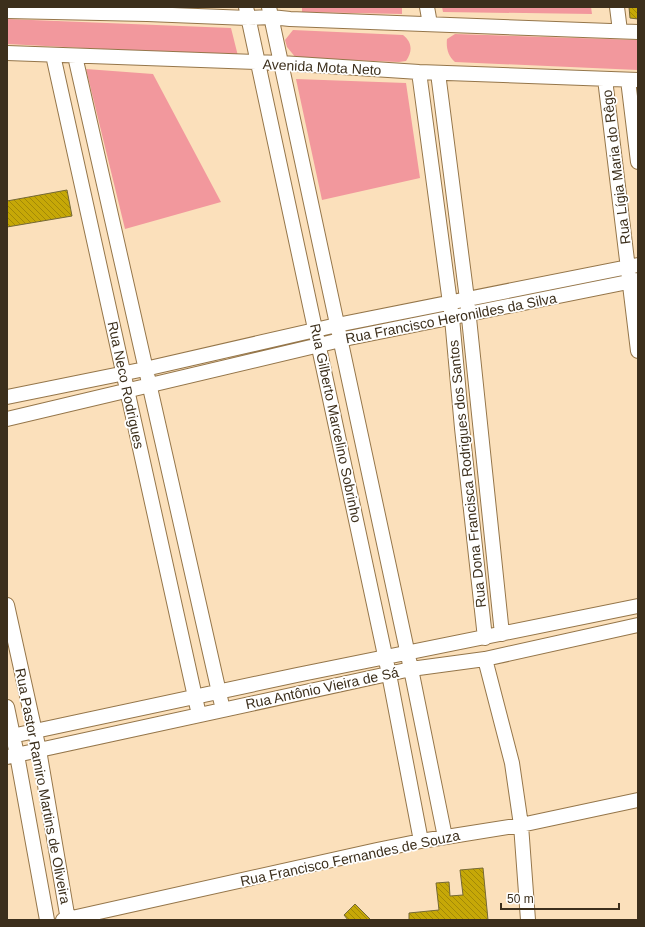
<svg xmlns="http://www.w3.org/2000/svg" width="645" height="927" font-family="Helvetica,sans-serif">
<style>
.grass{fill:#f2989d}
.building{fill:url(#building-back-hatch);stroke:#756936}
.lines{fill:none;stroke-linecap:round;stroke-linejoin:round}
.street-casing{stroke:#95764a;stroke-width:16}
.street{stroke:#fff;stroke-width:14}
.labels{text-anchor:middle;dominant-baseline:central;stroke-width:3.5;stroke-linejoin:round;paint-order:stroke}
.street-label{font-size:14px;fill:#3c2f1c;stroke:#fff}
</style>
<defs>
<pattern id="building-back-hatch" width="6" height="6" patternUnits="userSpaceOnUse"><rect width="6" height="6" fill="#c6a807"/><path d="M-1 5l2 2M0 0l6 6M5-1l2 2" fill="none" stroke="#a28907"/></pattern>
</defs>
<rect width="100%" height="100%" fill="#fbe0bb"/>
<!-- grass -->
<path class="grass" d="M302 7H402V14L302 12Z
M442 7H591L592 14 443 12Z
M7 19 231 28 238 56 7 44Z
M293 30 403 35C412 42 413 51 406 61L399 62 296 58 287 47 285 40Z
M455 34 638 40V70L455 62C448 56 446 48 447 39Z
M86 69 153 74 221 202 125 229Z
M296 79 406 83 420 178 322 200Z"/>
<!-- building -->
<path class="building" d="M629 7H638V19L630 18Z
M67 190 72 216 7 227V201Z
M483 868 488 920H409V913L439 910 436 883 449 882 450 896 463 895 460 870Z
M355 904 371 920H348L344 915Z"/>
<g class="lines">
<defs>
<path id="street" d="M246 7 389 674 421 841
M269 7 411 669 445 837
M427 7 430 24
M617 7 620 31
M7 11 147 14 248 18 271 17 290 19 638 32
M7 53 281 63 419 72 638 80
M53 55 199 715
M75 56 223 710
M419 72 452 318 462 428 485 638
M438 73 467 299 502 634
M605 79 638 351
M628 80 638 162
M7 397 145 369 337 325 638 265
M7 419 349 338 638 280
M7 605 39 750 68 920
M485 659 512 763 521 825 528 920
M7 707 17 755 47 920
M7 737 297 675 638 606
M7 757 411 669 485 659 638 625
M63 920 377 850 421 841 521 825 638 800"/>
</defs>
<!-- street casing -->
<use href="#street" class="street-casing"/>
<!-- street -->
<use href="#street" class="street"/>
</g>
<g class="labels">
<!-- street labels -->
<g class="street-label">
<text transform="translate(322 67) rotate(3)">Avenida Mota Neto</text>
<text transform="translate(616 167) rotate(-97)">Rua Lígia Maria do Rêgo</text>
<text transform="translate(451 318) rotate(-11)">Rua Francisco Heronildes da Silva</text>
<text transform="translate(126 385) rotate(78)">Rua Neco Rodrigues</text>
<text transform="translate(336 423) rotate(78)">Rua Gilberto Marcelino Sobrinho</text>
<text transform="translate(467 474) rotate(-96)">Rua Dona Francisca Rodrigues dos Santos</text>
<text transform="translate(322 688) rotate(-12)">Rua Antônio Vieira de Sá</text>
<text transform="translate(43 786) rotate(79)">Rua Pastor Ramiro Martins de Oliveira</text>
<text transform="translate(350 858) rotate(-12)">Rua Francisco Fernandes de Souza</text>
</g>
</g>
<!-- border -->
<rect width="645" height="927" fill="none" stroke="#3c2f1c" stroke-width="16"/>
<!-- scale -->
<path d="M501 903v6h118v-6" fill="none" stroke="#3c2f1c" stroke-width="2"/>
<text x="507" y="903" font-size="12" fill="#3c2f1c" stroke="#ffffff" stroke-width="3" paint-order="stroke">50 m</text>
</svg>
